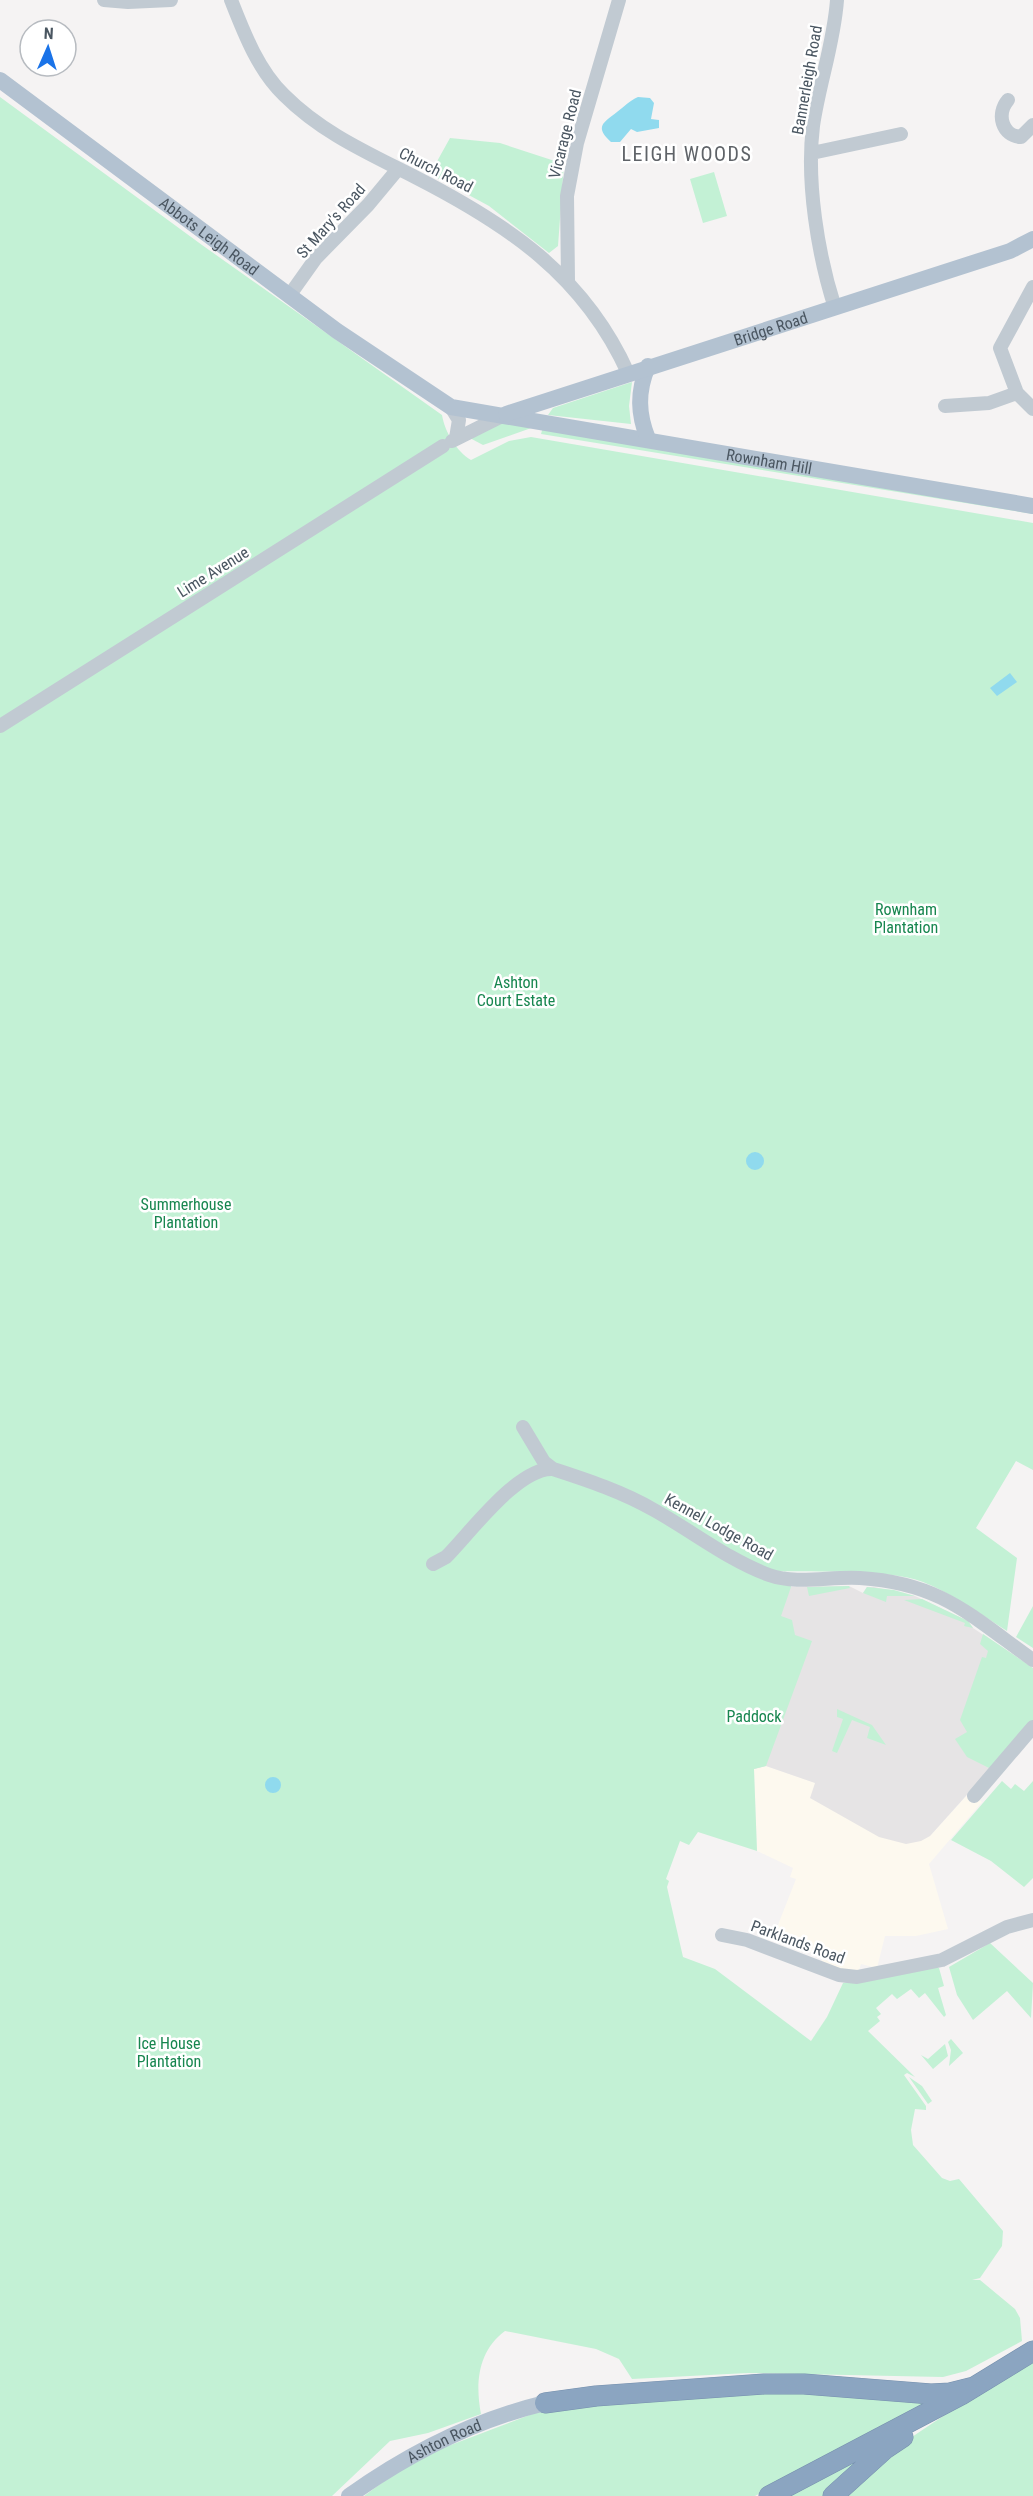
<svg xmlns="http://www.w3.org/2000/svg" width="1033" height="2496" font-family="'Roboto Condensed',sans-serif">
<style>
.commercial{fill:#fdf9ef}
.education{fill:#e6e4e5}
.green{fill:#c3f1d5}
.water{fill:#90daee}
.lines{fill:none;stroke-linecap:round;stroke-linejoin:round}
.highway-casing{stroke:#7690ad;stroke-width:21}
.minor{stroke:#c1cad2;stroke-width:14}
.major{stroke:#b3c2d1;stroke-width:16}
.highway{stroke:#8ba5c1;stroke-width:20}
.labels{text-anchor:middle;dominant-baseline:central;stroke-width:5;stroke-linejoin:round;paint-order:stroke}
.street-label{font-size:16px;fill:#4a5661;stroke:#fff}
.park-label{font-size:16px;fill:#17864f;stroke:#fff}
.quarter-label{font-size:20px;letter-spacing:1.5px;fill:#5f6368;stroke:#fff}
</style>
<rect width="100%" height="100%" fill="#f5f3f3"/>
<!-- commercial -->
<path class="commercial" d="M766 1766 816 1783 811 1798 930 1836 970 1792 982 1802 929 1864 948 1929 916 1936H885L877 1968 861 1964 858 1973 821 1965 823 1955 786 1945 788 1935 776 1930 796 1879 790 1877 793 1868 757 1851 754 1769Z"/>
<!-- education -->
<path class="education" d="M790 1582V1587L849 1586 863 1593 867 1587H874L915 1596 968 1621 973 1628 1033 1668V1721L930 1836 921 1841 906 1844 879 1837 810 1798 815 1783 766 1766 754 1769 716 1737Z"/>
<!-- green -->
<path class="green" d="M0 97 202 245 442 415C445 432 456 451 471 460L509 441 531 437 1033 523V1470L1016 1461 976 1528 1017 1558 1007 1631C980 1614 953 1594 923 1582 885 1568 817 1573 775 1571L790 1582 791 1587 781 1616 792 1620 795 1635 812 1641 766 1766 754 1769 757 1851 698 1832 689 1845 680 1841 666 1879 669 1881 667 1887 683 1957 715 1969 811 2041 827 2017 843 1983 932 1966 939 1968 944 1986 938 1988 946 2015 944 2017 925 1993 919 1998 911 1989 897 1999 892 1994 876 2008 881 2014 877 2017 880 2021 868 2031 915 2077 907 2073 904 2075 926 2106V2110L915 2109 911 2130 913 2145 942 2178 950 2181 959 2179 1003 2231 1002 2246 980 2278 972 2280H980L1015 2309 1020 2318 1022 2341 966 2371 943 2377 748 2373 632 2379 619 2359 596 2349 505 2331C478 2351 475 2383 481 2414L428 2433 390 2441 332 2496H0Z
M450 138 500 143 564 164 558 246 549 253 489 206 430 174Z
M714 172 727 216 703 223 690 179Z
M632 382 629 406 631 424 548 415 553 408Z
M501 423 534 427 483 445 468 437Z
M543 427 1033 510V514L541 434Z
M849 1586 850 1588 809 1596 807 1587Z
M867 1587 894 1590 915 1596H887L886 1602 863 1593Z
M922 1599 968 1621 973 1628 964 1626 965 1623 904 1600Z
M1033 1606V1648L1016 1637Z
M983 1634 1033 1668V1721L991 1769 967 1757 955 1739 967 1732 960 1720 982 1657 986 1658 988 1651 980 1644Z
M837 1709 872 1725 886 1745 867 1738 870 1727 852 1720 837 1753 832 1751 843 1719 837 1717Z
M1002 1781 1011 1789 1015 1784 1024 1791 1033 1781V1878L1024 1887 991 1861 951 1840Z
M990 1943 1033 1983 1031 2018 1007 1991 973 2020 957 1995 949 1967Z
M951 2039 963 2053 949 2066 951 2050 948 2042Z
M945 2044 948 2056 933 2069 921 2055 928 2059Z
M909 2077 922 2086 932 2101 928 2104Z
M1033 2356V2496H840L888 2453Z
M746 2392 761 2394 782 2392 930 2401 755 2496H364L414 2459 540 2411Z
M902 2434 827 2496H785Z"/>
<!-- water -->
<path class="water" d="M638 97 650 98 654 103 651 119 659 120V128L637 132 631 129 620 142H611C593 126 605 122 617 112 625 106 629 101 638 97Z
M1010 673 1017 682 997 696 990 688Z
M746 1161a9 9 0 1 1 18 0a9 9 0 1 1-18 0Z
M265 1785a8 8 0 1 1 16 0a8 8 0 1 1-16 0Z"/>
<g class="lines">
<defs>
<path id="highway" d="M545 2403 596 2396 764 2384H804L931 2394 950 2393 974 2387
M769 2496 961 2395 1033 2351
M833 2496 885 2449 903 2437"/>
</defs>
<!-- highway casing -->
<use href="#highway" class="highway-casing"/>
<!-- minor -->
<path class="minor" d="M104 0 128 2 171 0
M231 0C244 33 258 70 284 95 322 133 368 153 415 177 507 224 584 275 628 373
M1008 100C996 114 1002 136 1021 137L1033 125
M812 153 901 134
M568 280 567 196 577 143 619 0
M1033 287 1000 348 1017 393 1033 409
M289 296 316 258 368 205 398 169
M835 308C818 255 806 182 813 126 819 84 834 43 837 0
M945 406 989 403 1017 393
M451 407 459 420 456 438
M452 441 506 414
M0 726 443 446
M523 1427 544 1462 553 1469
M433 1564 446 1557C470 1533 518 1467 553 1469 587 1480 623 1492 654 1510 692 1531 728 1560 769 1575 797 1585 831 1576 860 1578 941 1583 971 1616 1033 1660
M974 1796 1033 1727
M722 1935 747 1940 839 1975 857 1977 942 1960 1007 1927 1033 1920"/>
<!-- major -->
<g class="major">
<path id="s1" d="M0 80 337 331 451 407 1033 506"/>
<path d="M648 366C637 392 638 414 648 439"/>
<path id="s2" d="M506 414 1010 251 1033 239"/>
<path id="s3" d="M349 2496C408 2454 475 2420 545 2403"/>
</g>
<!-- highway -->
<use href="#highway" class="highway"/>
</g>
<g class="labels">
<!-- street labels -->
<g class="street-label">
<text transform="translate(807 80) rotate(-80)">Bannerleigh Road</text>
<text transform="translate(565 134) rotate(-76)">Vicarage Road</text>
<text transform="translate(436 170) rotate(27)">Church Road</text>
<text transform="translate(331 221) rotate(-48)">St Mary's Road</text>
<text stroke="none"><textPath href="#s1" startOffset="261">Abbots Leigh Road</textPath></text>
<text stroke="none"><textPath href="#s2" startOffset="278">Bridge Road</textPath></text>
<text stroke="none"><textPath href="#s1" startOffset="880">Rownham Hill</textPath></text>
<text transform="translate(213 572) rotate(-32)">Lime Avenue</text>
<text transform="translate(719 1527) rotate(29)">Kennel Lodge Road</text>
<text transform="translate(798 1942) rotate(20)">Parklands Road</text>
<text stroke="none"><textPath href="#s3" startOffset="110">Ashton Road</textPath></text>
</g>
<!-- park labels -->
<g class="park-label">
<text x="906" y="909">Rownham<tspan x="906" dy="18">Plantation</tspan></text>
<text x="516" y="982">Ashton<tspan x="516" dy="18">Court Estate</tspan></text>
<text x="186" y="1204">Summerhouse<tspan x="186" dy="18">Plantation</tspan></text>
<text x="754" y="1716">Paddock</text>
<text x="169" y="2043">Ice House<tspan x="169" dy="18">Plantation</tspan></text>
</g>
<!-- quarter labels -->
<g class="quarter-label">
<text x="687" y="154">LEIGH WOODS</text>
</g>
</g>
<!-- north arrow -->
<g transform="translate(48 48) rotate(3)"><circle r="28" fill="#ffffff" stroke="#b7bbc0" stroke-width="1.5"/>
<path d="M0-4.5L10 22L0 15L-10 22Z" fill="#1a73e8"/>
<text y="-9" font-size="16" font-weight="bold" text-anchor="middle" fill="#4a5661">N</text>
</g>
</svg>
